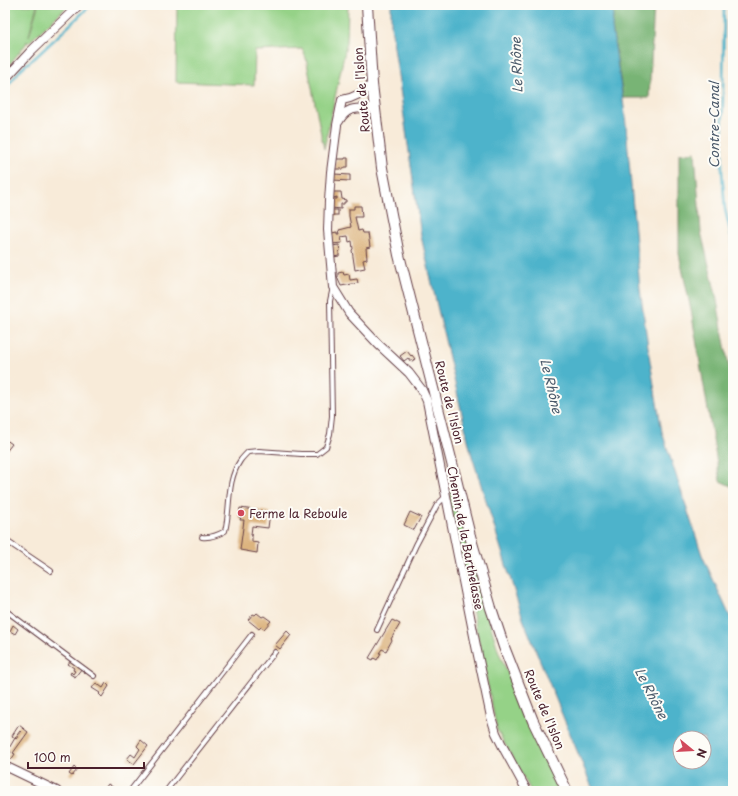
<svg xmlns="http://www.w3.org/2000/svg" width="738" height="796" viewBox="0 0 738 796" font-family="'Playpen Sans',sans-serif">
<rect width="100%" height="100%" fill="#fdfcf7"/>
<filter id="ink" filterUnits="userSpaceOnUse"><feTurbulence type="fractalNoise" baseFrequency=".025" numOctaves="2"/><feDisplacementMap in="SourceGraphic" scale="8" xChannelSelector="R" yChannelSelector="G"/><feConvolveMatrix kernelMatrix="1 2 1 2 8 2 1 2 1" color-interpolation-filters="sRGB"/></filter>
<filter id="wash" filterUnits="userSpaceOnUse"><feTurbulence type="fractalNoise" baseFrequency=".012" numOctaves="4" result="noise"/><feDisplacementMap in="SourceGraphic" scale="16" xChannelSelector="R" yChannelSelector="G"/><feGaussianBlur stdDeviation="0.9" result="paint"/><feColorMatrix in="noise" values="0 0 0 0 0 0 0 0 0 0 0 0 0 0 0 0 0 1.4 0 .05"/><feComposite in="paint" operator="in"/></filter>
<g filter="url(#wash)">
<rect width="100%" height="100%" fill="#f8ebd9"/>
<g fill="#95d287" stroke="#707859">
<path d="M7,5H37L29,36L38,5H69L28,43L27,41L26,44L5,70V11Z"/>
<path d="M177,5H348L347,41L324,149L306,58L302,49L255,51L254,85L176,82Z"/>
<path d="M450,488L456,499L483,600L499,653L533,730L561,791H531L497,730L450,502Z"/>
</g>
<g fill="#78b474" stroke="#616a50">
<path d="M614,5H654L649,98H623L612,27Z"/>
<path d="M695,152L701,232L716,295L730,373L733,388V487L720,481L691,310L679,254V154Z"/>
</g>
<path fill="#4db3cb" stroke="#4c697b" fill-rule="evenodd" d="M391,5H614L612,27L625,114L640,289L650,361L662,432L702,555L733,623V791H595L591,785L523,619L471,453L421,236L391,26ZM680,738H704V762H680Z"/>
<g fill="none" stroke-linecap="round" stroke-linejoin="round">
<g stroke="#4db3cb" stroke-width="2.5">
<path d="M724,5L722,172L725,209L733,244"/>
<path d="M5,89L22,68L38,55L91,5"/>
</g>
</g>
<g id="blocks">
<g fill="#dcb47f">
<path d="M345,158H348V167H345L344,169H335L336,159H345Z"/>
<path d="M334,174L350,175V181L333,180Z"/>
<path d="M333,192H341L342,199L346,200V202H344V204H341V209L332,208L333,199H337V197L333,198Z"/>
<path d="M354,206H361L362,217H355L358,231L362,230L363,233H368L370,247L366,248L367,259L363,260L365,268L355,270L352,250L353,249L352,241L349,242L348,236L341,237L342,243L332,244V233L337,232V234H340L339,230L351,227L349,216V209H354Z"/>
<rect x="332" y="210" width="6" height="5"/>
<path d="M339,245L340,251L339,252V256L333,257L332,246Z"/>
<path d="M343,272L344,275L349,274L350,280L357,279L358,283L341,286L337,277H338V273Z"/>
<path d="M407,351L411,356L412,355L415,359L411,362L408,358L404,361L400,356Z"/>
<path d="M5,439L12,444L5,453Z"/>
<path d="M240,508L270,512L268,528L252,526L251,535H252V542L258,543L257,553L240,550L244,520H240L241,517H239Z"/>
<path d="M410,512L421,517L414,530L404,525Z"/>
<path d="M257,613L262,617L264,616L271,621L264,629L261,627L259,629L248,620L253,614L255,615Z"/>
<path d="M392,620L400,624L391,639L392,640L386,651L382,649L379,653H381L377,660L374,658L373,660L369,658Z"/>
<path d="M13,625L18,629L15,634L10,631Z"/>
<path d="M287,631L291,635L280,649L275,645Z"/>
<path d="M71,660L82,668L75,677L70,674L71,672L73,674L75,671L73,670L74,668L68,664Z"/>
<path d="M96,683L103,688L106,683L109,686L102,697L99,694L100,693L92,688Z"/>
<path d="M19,725L28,732L13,753L15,754L11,760L7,757L11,752L8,750L15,738L16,739L21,732L20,731L15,738L12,736Z"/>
<path d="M141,740L148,746L134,764L127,759L131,754L135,757L138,752L140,749L137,746Z"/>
<path d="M74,767L77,770L72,776L69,774Z"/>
<path d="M108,784L111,786L119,791H103Z"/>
</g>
</g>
</g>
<g filter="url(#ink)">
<use href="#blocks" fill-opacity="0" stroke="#643e45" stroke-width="1"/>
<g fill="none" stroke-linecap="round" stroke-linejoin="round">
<defs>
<g id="service">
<path d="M202,537C210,538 218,535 225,531C231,508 226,482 240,461C242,458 245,455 248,452L259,451L301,454H317L326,447L330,434L332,416L330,301L333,287"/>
<path d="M5,540L51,571"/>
<path d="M5,610L94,676"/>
<path d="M377,630L416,545L437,505L445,497"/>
<path d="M130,791L252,634"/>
<path d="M166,791L275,652"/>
</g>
<g id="minor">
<path d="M5,79L31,51L79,5"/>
<path d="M372,84C364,92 355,98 342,100L337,125L331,172L329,201L328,230L333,287L349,313L378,344L409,373L422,390L427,401L476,646L491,717L496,733L504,749L527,791"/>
<path d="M339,121C348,105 359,109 375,108"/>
<path d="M5,766L57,791"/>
</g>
<path id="tertiary" d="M367,5L372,84L382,168L399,255L451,459L470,536L491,608L504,647L533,721L567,791"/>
</defs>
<use href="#service" stroke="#643e45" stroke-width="6"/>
<use href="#minor" stroke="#643e45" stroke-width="10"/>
<use href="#tertiary" stroke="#643e45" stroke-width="12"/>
<use href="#service" stroke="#fff" stroke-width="4"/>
<use href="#minor" stroke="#fff" stroke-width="8"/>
<use href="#tertiary" stroke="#fff" stroke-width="10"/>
</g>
</g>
<circle fill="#d1495b" stroke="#fdfcf7" stroke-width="1.5" cx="241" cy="513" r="4"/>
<g text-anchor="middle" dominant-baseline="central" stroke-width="4" stroke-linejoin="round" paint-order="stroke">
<g font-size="12" fill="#4a1f2b" stroke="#fdfcf7">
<text transform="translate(361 90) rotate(-95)">Route de l'Islon</text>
<text transform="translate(450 402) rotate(76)">Route de l'Islon</text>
<text transform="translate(466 538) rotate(79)">Chemin de la Barthelasse</text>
<text transform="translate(545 709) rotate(67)">Route de l'Islon</text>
</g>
<g font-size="12" fill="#4a1f2b" stroke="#fdfcf7" text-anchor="start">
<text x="249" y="513">Ferme la Reboule</text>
</g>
<g font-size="13" font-style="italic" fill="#4b5a6b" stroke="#fdfcf7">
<text transform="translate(516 65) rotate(-92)">Le Rhône</text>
<text transform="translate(713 125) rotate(-90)">Contre-Canal</text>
<text transform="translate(552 386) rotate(77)">Le Rhône</text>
<text transform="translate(652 693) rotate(63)">Le Rhône</text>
</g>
</g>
<rect width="738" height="796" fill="none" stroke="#fdfcf7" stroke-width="20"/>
<g transform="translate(692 750) rotate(108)"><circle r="19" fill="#fdfcf7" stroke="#b5a4a5"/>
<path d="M0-3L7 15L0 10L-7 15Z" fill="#d1495b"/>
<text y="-6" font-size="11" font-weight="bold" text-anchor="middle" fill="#4a1f2b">N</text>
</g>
<path d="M28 762v6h116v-6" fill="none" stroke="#4a1f2b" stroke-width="2"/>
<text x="34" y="762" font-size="12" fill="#4a1f2b" stroke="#fdfcf7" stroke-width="3" paint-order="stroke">100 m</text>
</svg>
